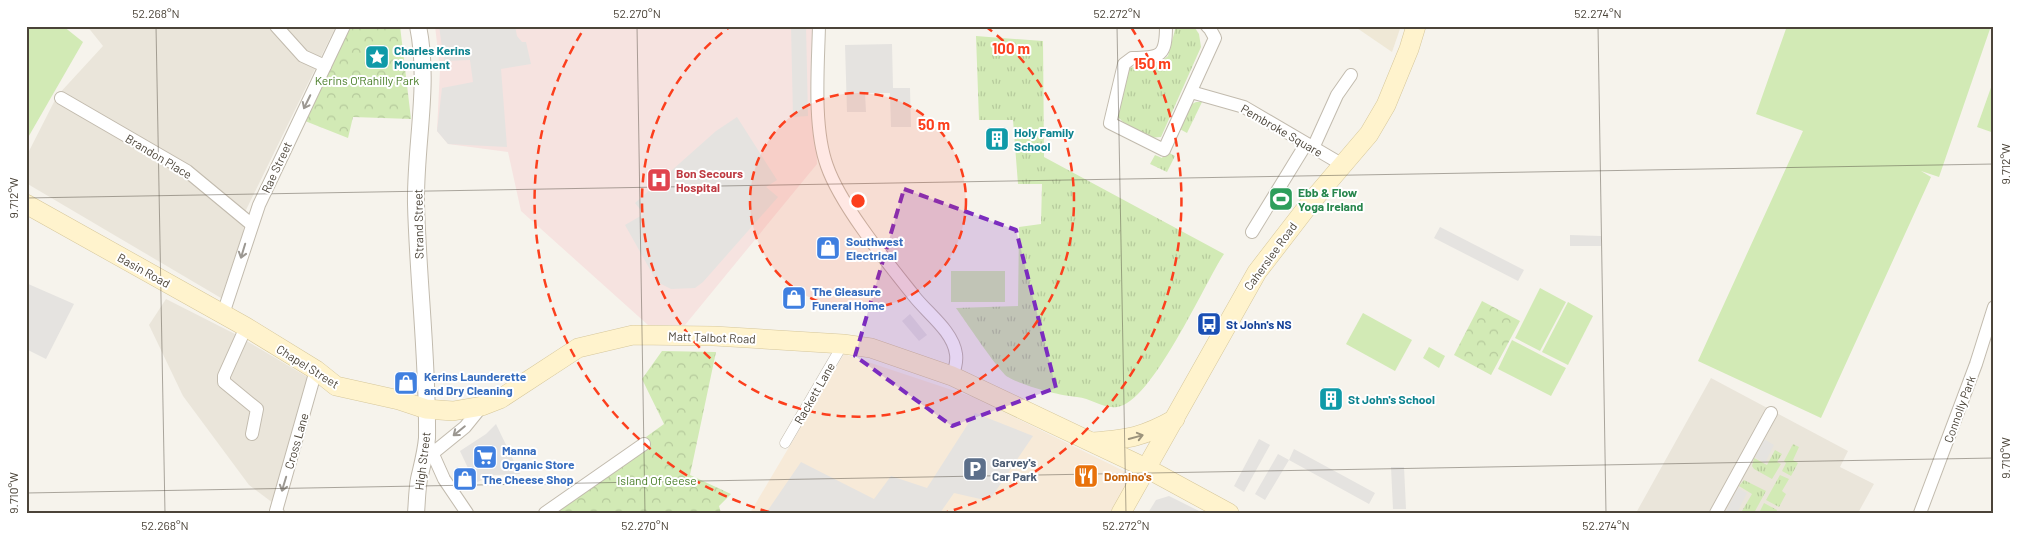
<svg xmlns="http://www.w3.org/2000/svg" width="2020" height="539" viewBox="0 0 2020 539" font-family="Barlow,sans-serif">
<defs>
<pattern id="grass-tufts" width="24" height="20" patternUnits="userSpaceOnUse" patternTransform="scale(1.25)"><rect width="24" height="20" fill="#d2eab5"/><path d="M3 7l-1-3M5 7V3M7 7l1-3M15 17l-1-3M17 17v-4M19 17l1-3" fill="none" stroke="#b6ca9c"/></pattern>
<pattern id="forest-crowns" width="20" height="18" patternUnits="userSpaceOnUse" patternTransform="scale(1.25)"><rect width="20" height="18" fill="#d2eab5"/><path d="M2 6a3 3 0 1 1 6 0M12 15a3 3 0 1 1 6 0" fill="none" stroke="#b6ca9c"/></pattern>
</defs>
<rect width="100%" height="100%" fill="#f6f3ec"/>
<g fill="#eae5da">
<path d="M87,26H336L246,210L243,233L221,298L26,183V157L57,96L103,46Z"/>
<path d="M166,299L235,334L309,378L273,503L249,485L183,396L149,325Z"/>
<path d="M1711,378L1848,451L1840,467L1874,484L1858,513H1636Z"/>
</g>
<path fill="#f7ead8" d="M844,354L973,397L1128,473L1124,491L1112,513H750Z"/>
<path fill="#efe8d6" d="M1354,26H1401L1392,52Z"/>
<path fill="#f6e3e0" d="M435,26H813L817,164L685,325H648L521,211L508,152L448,144L437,131L440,69Z"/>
<g fill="url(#grass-tufts)">
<path d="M1176,26L1195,28L1199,34L1201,47L1161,137L1149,138L1123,122L1118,117V106L1126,71C1136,62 1154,67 1168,56Z"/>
<path d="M976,36L1043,41L1044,157L1224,254C1204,284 1152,403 1117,407C1103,409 1091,398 1077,397C1061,396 1023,386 1008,377C1000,373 964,319 956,308L1018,306L1019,227L1041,224L1042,184H1018L1013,120H979Z"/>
<path d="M1196,102H1202L1187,133L1178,128L1192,104Z"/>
<path d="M1166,151L1175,156L1167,172L1150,164L1155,155L1162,158Z"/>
<path d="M1793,444L1799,447L1793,460L1798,463L1791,476L1782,471L1786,463L1784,461Z"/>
<path d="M1775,450L1782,454L1777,462L1781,464L1772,479L1754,469L1752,466L1754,458L1767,465Z"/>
<path d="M1780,475L1789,479L1782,491L1786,494L1779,507L1766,500Z"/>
<path d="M1744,480L1766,491L1754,513L1742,511L1752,494L1739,486Z"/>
<path d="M1764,503L1777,510L1776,513H1759Z"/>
</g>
<g fill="url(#forest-crowns)">
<path d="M351,26H400L411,119L353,117L348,138L305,121Z"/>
<path d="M1482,301L1520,321L1491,375L1454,355Z"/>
<path d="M662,351L716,352L690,475L731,494L719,506L721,513H554L649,444L646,437L664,424L642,379Z"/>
</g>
<g fill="#d2eab5">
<path d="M26,26H63L83,42L26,141Z"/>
<path d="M1787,26H1991L1939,177L1921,171L1931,177L1821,418L1698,361L1803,131L1756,114Z"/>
<path d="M1994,79V133L1977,127Z"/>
<rect x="951" y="271" width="54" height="31"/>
<path d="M1540,288L1566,302L1540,351L1515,338Z"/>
<path d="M1568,302L1593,316L1568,365L1542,352Z"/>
<path d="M1363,313L1412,340L1395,371L1346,344Z"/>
<path d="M1512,340L1566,368L1551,396L1498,369Z"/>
<path d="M1429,347L1445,356L1439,368L1423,358Z"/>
</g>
<g fill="#e5e3e0">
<path d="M439,26H515L517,36L522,42H526L531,64L501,69L507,147L448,144L437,131L442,88L473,82L470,60L444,61Z"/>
<path d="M791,26H806L808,116L793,117Z"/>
<path d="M892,44L893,88H910L911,127H891L890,93H865L866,112H847L845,45Z"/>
<path d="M737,117L777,180L766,187L778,197L703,282L695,288L671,289L657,282L625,225L644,214L635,203L716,131Z"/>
<path d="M1440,227L1524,270L1518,281L1434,238Z"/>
<path d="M1570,235L1601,236V246H1570Z"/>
<path d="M26,283L74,304L46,359L26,349Z"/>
<path d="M910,314L927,335L919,341L902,321Z"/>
<path d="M975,413L1033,436L989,501L954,493L940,513H766L801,462L874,499L891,476L927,488Z"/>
<path d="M496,424L520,474L494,475L475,483L460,451L486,434Z"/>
<path d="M1259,439L1270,445L1244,492L1234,486Z"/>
<path d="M1764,439L1774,445L1765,463L1755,457Z"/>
<path d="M1294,449L1375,493L1369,504L1289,460L1265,500L1255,494L1278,454L1289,460Z"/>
<path d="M1391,467H1404L1406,509H1393Z"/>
<path d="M1738,488L1747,493L1737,513H1725Z"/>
<path d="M1169,496L1203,513H1148L1156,500Z"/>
</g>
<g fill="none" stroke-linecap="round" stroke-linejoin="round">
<defs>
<path id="pedestrian" d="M785,443L843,344"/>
<g id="minor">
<path d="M276,26L303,56L325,66"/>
<path d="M819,26C818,67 813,128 827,166C841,206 887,262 914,296C927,313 953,331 956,354C957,361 955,369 952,376"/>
<path d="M1166,26C1166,56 1161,58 1132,58L1124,64L1110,123L1164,150L1215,38L1210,29L1207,26"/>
<path d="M1191,92L1244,107L1343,165"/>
<path d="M61,98L187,171L251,224"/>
<path d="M1313,148L1337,95L1351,75"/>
<path d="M1252,232L1306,144"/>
<path d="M223,314L259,205L344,26"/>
<path d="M246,327L224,376V382L257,409L252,434"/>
<path d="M427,441L444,479L467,513"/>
<path d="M433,453L465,427L482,406"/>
<path d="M278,513L276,511L316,370"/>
<path d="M545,513L644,444"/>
<path d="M1716,513L1771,413"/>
<path d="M1920,513L1976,364L1994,307"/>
</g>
<path id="tertiary" d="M416,513C417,502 417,490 419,479C422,466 426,451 427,438C428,360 418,282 416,204C415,144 430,85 418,26"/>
<g id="secondary">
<path d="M26,204L246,327L316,370L336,386L399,400L426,409L453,411L482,406L500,399L578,348L633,335L714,336L843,344L871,348L952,376L1148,469L1229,513"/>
<path d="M1093,442C1129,439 1143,437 1175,419"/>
<path d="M1121,513L1257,272L1311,202L1369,134L1386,105L1409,49L1416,26"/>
</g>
</defs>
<use href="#pedestrian" stroke="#c2bbae" stroke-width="11"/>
<use href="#minor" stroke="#c2bbae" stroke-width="14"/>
<use href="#tertiary" stroke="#c2bbae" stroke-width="18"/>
<use href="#secondary" stroke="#d6c79b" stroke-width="20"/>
<use href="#pedestrian" stroke="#fff" stroke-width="10"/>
<use href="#minor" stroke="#fff" stroke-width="12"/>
<use href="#tertiary" stroke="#fff" stroke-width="16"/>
<use href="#secondary" stroke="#fff3cd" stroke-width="19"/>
</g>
<defs><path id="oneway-shaft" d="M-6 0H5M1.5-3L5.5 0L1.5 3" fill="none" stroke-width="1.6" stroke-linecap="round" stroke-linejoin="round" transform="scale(1.25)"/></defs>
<g stroke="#9c9892">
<use href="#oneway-shaft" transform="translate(307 102) rotate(116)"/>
<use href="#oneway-shaft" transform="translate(243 251) rotate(107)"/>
<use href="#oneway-shaft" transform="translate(459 431) rotate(141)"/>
<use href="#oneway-shaft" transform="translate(284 484) rotate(107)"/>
</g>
<use stroke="#9c937c" href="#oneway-shaft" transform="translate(1136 437) rotate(-15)"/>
<path fill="#7b2cbf" fill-opacity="0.2" stroke="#7b2cbf" stroke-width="4" stroke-dasharray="10 6" stroke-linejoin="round" d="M904,189L1016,230L1056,388L952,426L855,356Z"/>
<path fill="none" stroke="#4b4439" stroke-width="1" stroke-opacity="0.45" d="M156,26L165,513M637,26L645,513M1117,26L1126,513M1598,26L1606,513M26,198L1994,164M26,493L1994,458"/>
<circle cx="858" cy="201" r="108" fill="#fc3f1d" fill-opacity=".12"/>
<g fill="none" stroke="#fc3f1d" stroke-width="2.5" stroke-dasharray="9 6">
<circle cx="858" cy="201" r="108"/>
<path d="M985 26A216 216 0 1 1 731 26"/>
<path d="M769 512A324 324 0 0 1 585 27M1131 27A324 324 0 0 1 947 512"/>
</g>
<defs>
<symbol id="sight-square" viewBox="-11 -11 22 22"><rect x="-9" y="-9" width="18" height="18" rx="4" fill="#0f9aa8" stroke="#fff"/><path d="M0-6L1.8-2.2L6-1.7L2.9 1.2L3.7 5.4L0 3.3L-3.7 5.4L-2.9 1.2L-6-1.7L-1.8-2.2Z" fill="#fff"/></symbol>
<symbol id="building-square" viewBox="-11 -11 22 22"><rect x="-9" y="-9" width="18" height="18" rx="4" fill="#0f9aa8" stroke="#fff"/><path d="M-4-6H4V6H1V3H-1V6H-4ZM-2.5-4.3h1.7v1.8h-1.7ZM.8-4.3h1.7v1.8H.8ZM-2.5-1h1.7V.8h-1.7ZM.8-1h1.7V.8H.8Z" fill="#fff"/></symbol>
<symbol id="hospital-square" viewBox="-11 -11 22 22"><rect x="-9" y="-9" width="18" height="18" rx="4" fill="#e0444e" stroke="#fff"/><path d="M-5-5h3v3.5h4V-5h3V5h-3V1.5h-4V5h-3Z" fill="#fff"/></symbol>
<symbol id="stadium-square" viewBox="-11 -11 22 22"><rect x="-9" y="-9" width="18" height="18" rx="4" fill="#2e9e5b" stroke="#fff"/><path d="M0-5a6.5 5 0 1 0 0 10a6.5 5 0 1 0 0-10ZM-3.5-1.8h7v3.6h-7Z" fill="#fff"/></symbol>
<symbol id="shop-square" viewBox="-11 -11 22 22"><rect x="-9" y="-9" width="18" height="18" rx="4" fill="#3f7fe0" stroke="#fff"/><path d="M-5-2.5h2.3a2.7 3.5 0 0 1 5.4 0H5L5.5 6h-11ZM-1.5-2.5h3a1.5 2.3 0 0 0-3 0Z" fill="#fff"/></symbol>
<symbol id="bus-square" viewBox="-11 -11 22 22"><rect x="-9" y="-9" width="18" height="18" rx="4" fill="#1a4fb4" stroke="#fff"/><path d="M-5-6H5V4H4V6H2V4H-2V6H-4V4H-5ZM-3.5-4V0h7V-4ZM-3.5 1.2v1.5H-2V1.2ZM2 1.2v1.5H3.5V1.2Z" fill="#fff"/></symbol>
<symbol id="supermarket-square" viewBox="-11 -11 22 22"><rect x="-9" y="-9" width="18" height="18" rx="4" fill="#3f7fe0" stroke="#fff"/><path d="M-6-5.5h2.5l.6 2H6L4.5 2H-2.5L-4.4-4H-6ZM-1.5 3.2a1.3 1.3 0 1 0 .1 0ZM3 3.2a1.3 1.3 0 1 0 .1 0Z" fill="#fff"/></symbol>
<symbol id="parking-square" viewBox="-11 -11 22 22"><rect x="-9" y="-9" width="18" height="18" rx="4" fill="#5c6f8a" stroke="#fff"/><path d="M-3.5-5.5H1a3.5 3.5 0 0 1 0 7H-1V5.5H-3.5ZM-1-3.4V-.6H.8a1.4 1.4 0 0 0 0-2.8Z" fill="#fff"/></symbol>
<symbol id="restaurant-square" viewBox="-11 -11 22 22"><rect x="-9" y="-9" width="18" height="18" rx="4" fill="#e8710a" stroke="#fff"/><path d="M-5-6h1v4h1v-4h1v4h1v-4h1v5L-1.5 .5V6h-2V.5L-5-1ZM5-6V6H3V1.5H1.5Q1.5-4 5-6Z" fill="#fff"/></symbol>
</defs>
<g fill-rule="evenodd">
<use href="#sight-square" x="363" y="43" width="28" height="28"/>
<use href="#building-square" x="983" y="125" width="28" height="28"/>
<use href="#hospital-square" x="645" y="166" width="28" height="28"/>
<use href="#stadium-square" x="1267" y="185" width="28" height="28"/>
<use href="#shop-square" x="814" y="234" width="28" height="28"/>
<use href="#shop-square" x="780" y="284" width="28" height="28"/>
<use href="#bus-square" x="1195" y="310" width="28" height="28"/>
<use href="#shop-square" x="392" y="369" width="28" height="28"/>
<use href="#building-square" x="1317" y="385" width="28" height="28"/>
<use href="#supermarket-square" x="471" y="443" width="28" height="28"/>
<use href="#parking-square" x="961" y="455" width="28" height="28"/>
<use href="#restaurant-square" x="1072" y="462" width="28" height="28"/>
<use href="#shop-square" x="451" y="465" width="28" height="28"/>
</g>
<g text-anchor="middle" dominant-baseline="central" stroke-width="4" stroke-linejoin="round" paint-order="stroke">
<g font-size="12" font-weight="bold" fill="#0d838f" stroke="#fff" text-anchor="start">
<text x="394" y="50">Charles Kerins<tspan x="394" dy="14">Monument</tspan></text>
<text x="1014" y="132">Holy Family<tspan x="1014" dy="14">School</tspan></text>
<text x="1348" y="399">St John's School</text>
</g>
<g font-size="12" fill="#4a7f2a" stroke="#fff">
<text x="367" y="80">Kerins O'Rahilly Park</text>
<text x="657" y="480">Island Of Geese</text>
</g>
<g font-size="12" fill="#4b4439" stroke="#fff">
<text transform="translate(1282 130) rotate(30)">Pembroke Square</text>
<text transform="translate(159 156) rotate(31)">Brandon Place</text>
<text transform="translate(276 167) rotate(-65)">Rae Street</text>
<text transform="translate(418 224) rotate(-91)">Strand Street</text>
<text transform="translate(1270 256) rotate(-54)">Caherslee Road</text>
<text transform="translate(144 270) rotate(29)">Basin Road</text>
<text transform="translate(712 337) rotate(2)">Matt Talbot Road</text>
<text transform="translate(308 366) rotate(32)">Chapel Street</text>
<text transform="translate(814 393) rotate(-60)">Rackett Lane</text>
<text transform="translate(1959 409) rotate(-70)">Connolly Park</text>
<text transform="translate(296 441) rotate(-74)">Cross Lane</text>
<text transform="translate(422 461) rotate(-83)">High Street</text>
</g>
<g font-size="12" font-weight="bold" fill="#be3a42" stroke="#fff" text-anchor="start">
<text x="676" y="173">Bon Secours<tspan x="676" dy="14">Hospital</tspan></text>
</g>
<g font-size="12" font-weight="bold" fill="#27864d" stroke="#fff" text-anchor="start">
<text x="1298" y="192">Ebb &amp; Flow<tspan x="1298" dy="14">Yoga Ireland</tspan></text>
</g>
<g font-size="12" font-weight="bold" fill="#366cbe" stroke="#fff" text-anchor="start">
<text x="846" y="241">Southwest<tspan x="846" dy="14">Electrical</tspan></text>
<text x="812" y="291">The Gleasure<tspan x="812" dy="14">Funeral Home</tspan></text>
<text x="424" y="376">Kerins Launderette<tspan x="424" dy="14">and Dry Cleaning</tspan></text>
<text x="502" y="450">Manna<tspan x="502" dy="14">Organic Store</tspan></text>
<text x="482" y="479">The Cheese Shop</text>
</g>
<g font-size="12" font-weight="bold" fill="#164399" stroke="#fff" text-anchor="start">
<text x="1226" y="324">St John's NS</text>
</g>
<g font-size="12" font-weight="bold" fill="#4e5e75" stroke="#fff" text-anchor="start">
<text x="992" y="462">Garvey's<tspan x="992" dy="14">Car Park</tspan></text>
</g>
<g font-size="12" font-weight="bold" fill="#c56008" stroke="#fff" text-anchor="start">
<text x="1104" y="476">Domino's</text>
</g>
</g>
<circle cx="858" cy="201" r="8" fill="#fc3f1d" stroke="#fff" stroke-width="2.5"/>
<g font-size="15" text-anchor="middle" font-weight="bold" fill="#fc3f1d" stroke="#fff" stroke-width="4" stroke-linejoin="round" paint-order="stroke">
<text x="1011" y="54">100 m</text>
<text x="1152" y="69">150 m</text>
<text x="934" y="130">50 m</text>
</g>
<rect width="2020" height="539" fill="none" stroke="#ffffff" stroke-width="55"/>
<rect x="28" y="28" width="1964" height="484" fill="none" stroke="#4b4439" stroke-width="2"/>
<g font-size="12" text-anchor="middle" fill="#4b4439">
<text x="156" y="18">52.268°N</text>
<text x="637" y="18">52.270°N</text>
<text x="1117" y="18">52.272°N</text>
<text x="1598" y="18">52.274°N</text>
<text transform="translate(2006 164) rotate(-90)" y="4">9.712°W</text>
<text transform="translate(14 198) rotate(-90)" y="4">9.712°W</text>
<text transform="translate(2006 458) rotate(-90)" y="4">9.710°W</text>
<text transform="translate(14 493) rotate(-90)" y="4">9.710°W</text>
<text x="165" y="530">52.268°N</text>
<text x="645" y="530">52.270°N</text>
<text x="1126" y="530">52.272°N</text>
<text x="1606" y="530">52.274°N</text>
</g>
</svg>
